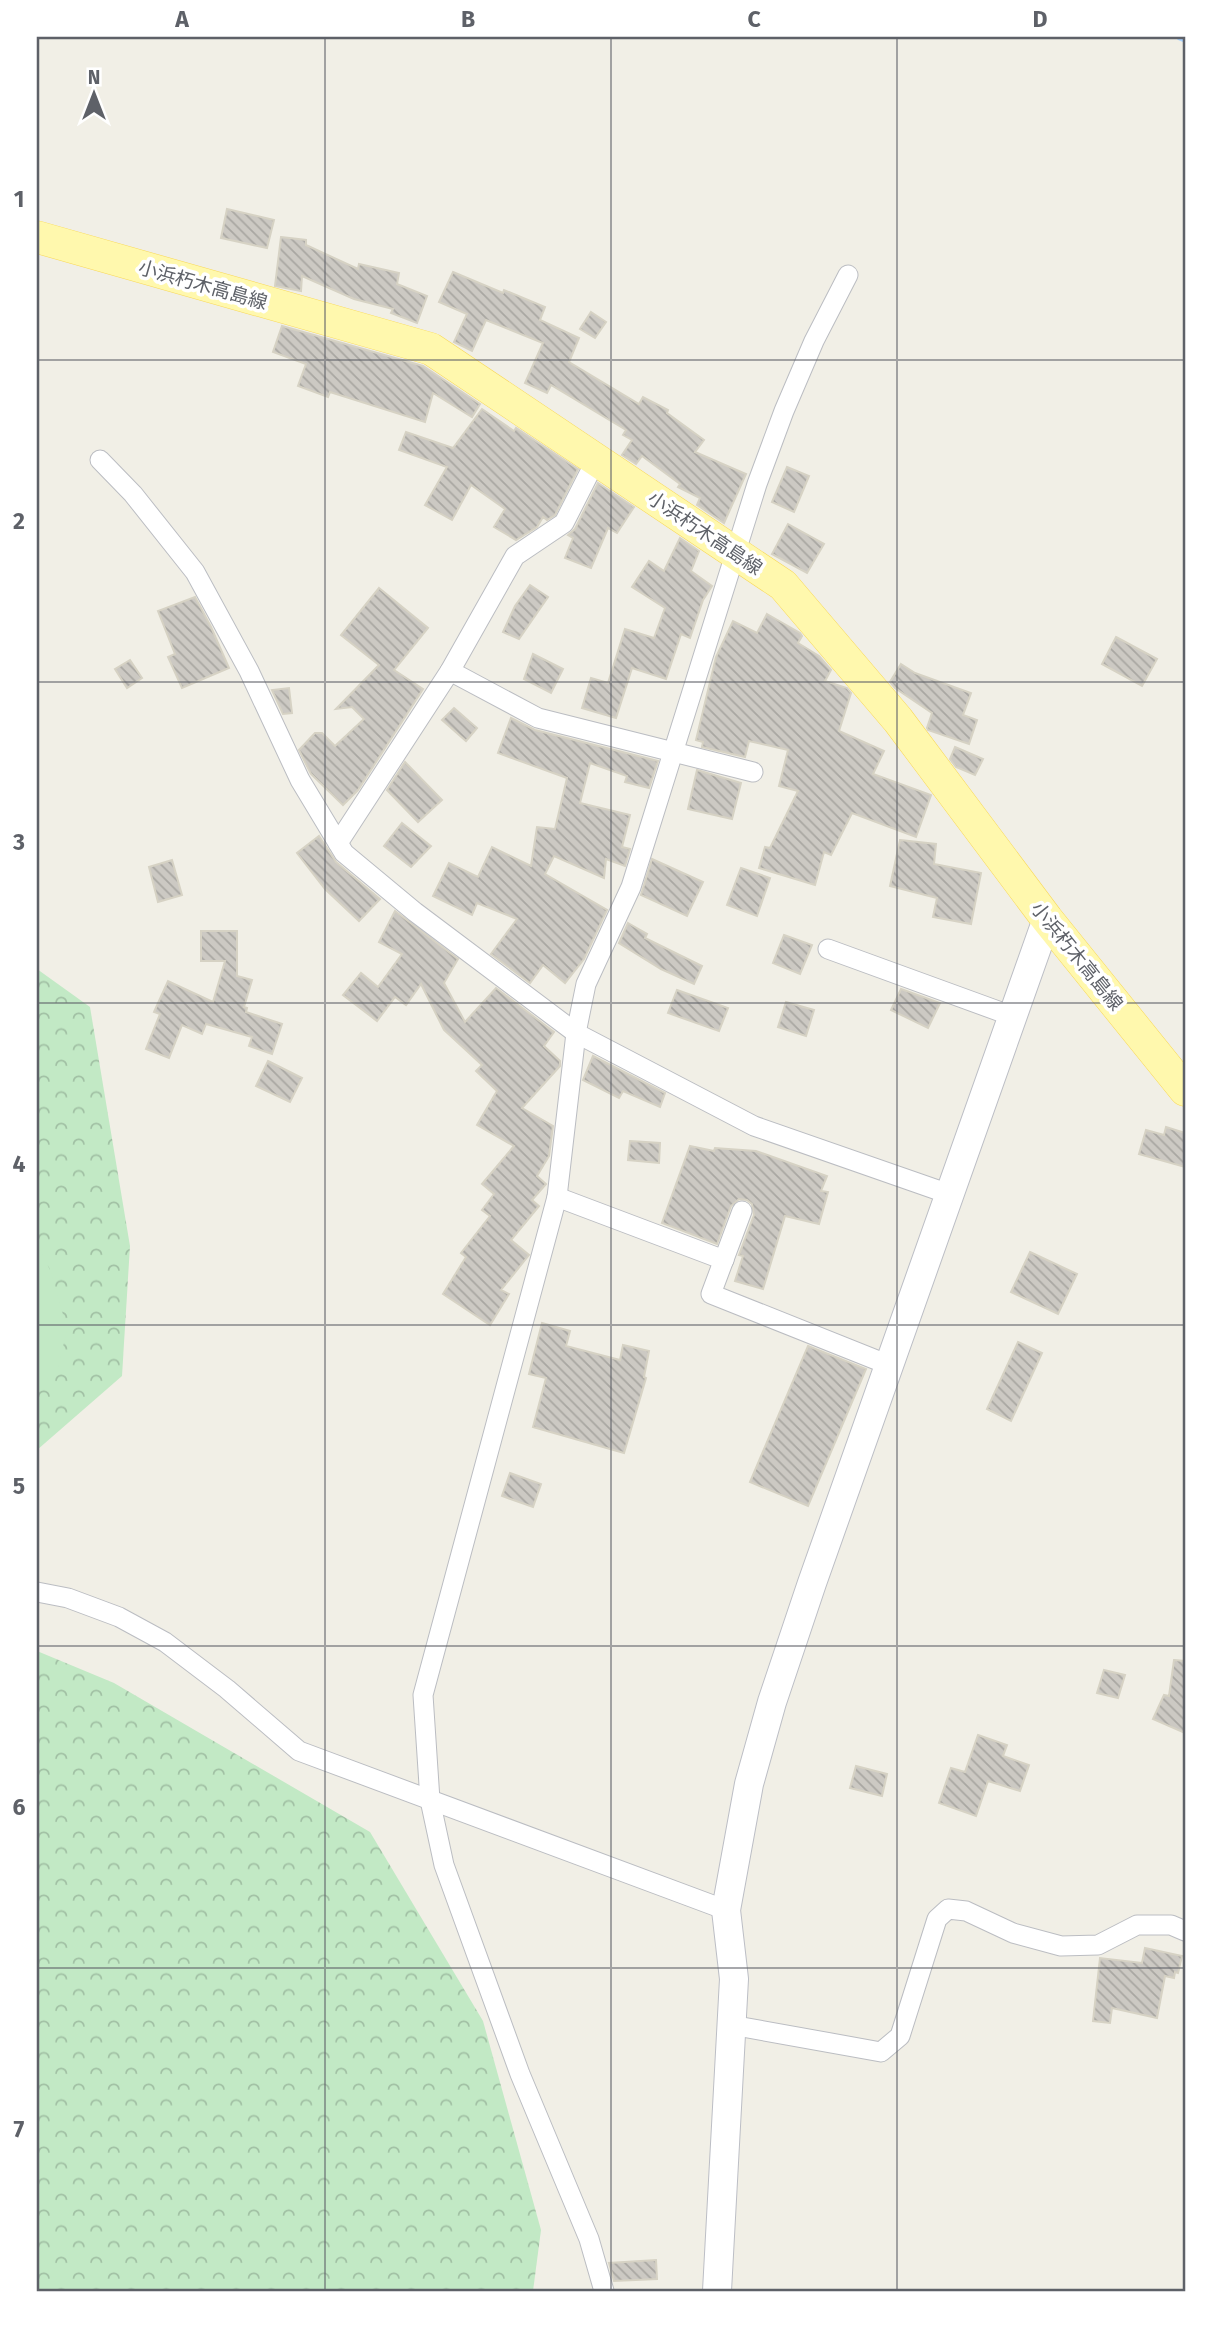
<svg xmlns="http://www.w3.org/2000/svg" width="1222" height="2328" viewBox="0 0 1222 2328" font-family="'Fira Sans','Noto Sans JP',sans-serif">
<defs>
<pattern id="forest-crowns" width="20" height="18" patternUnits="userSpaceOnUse" patternTransform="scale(1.75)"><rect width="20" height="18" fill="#c2e9c5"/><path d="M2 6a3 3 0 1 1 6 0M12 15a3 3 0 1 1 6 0" fill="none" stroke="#a1c0a4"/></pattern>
<pattern id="building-back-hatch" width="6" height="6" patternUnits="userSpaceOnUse" patternTransform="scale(1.75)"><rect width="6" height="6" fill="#ccc9c3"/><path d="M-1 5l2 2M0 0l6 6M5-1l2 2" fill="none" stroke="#a9a7a2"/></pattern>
</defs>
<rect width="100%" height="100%" fill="#f1efe6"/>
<g fill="url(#forest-crowns)">
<path d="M37,969L90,1007L130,1246L122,1376L37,1450Z"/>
<path d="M37,1651L114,1683L370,1832L483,2021L541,2230L533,2291H37Z"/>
</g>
<path fill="#c2e9c5" d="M37,1243L51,1272L67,1329L58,1369L37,1388Z"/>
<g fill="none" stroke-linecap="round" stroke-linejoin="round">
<path stroke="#a8d2ff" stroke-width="7" d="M1180,37L1185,39"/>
</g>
<g fill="url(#building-back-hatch)" stroke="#d6d2c4" stroke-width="2">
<path d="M227,209L274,220L267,248L221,238Z"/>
<path d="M281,237L306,240V245L358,269L359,264L399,273L397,284L427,296L417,323L391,313L393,309L354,299L302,276L301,291L275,286Z"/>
<path d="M453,272L503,293L504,290L545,307L540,320L579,338L569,362L639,404L643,397L668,410L667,413L704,440L695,452L746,474L724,523L697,505L700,498L678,487L680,484L642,456L636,464L622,455L632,440L623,435L626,430L551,385L547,393L525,383L543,343L486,320L472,351L454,342L467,314L439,302Z"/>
<path d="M591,312L606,322L595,338L580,329Z"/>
<path d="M282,326L423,366L480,404L472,417L433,393L425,422L330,392L328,397L298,386L306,364L273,352Z"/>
<path d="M482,409L514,431L516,428L578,469L555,515L547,520L543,517L537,527L516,540L494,527L505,509L471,485L452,520L425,505L447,467L399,450L406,432L453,448Z"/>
<path d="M787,467L809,476L794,512L772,502Z"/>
<path d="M598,483L634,507L617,533L608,528L591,568L565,558L573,538L568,535L575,529Z"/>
<path d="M788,524L824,544L807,573L772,554Z"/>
<path d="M680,538L699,551L691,571L712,586L703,600L690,638L681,634L666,679L632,668L616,718L582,708L591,678L608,683L625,629L654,638L665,608L632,587L649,561L664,571Z"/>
<path d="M530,585L548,597L519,639L503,632L515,606Z"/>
<path d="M379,588L428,628L394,670L423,689L358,790L343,805L311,774L299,750L315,733H322L335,746L364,719L352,707L336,709L379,665L341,635Z"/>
<path d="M195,597L211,627L229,668L182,688L168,657L175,654L158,611Z"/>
<path d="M767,614L800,633L802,636L798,643L819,656L831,670L825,681L847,688L851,693L839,731L884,751L873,774L931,795L916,837L852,813L831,855L824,852L815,885L759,868L765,847L770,848L798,791L779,786L788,750L749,741L745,757L702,747L703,742L696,740L716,657L733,621L757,633Z"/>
<path d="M1116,637L1157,659L1142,686L1102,664Z"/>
<path d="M533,654L563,669L551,693L524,679Z"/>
<path d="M130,660L142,678L127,688L115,669Z"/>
<path d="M901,664L915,673L971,693L963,715L977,720L969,744L928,730L927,728L932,713L895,688L890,682Z"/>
<path d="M289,688L292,713L283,714L272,690Z"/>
<path d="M454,708L477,728L466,741L442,720Z"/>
<path d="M511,718L535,730L658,761L649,788L625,782L627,776L590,763L580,803L630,815L622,847L630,849L625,866L606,859L604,878L554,856L545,874L607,910L584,959L565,983L543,965L530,983L491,954L517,919L477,903L472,915L433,896L449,863L478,877L492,847L531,866L537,827L555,829L567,778L498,753Z"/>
<path d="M955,747L983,759L975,775L956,767L950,759Z"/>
<path d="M405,762L442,800L418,822L387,790Z"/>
<path d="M697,770L741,783L732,819L688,809Z"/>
<path d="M402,823L431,846L411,867L384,846Z"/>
<path d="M319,836L336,862L380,899L359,921L325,889L297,853Z"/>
<path d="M900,840L936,844L934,864L981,873L971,924L933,917L937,898L890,886Z"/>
<path d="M652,859L703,882L687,916L641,895Z"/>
<path d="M172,860L182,895L158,902L149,867Z"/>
<path d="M741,868L770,878L757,916L727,905Z"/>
<path d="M395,911L458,959L444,983L465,1022L496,988L554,1032L544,1046L560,1061V1066L522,1108L553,1126L549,1156L537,1176L546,1184L532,1200L539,1206L511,1240L529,1255L501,1290L509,1294L490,1325L443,1294L466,1257L461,1253L490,1216L482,1210L494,1194L482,1184L514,1146L477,1125L497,1091L476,1071L482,1065L444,1030L421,984L406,1005L395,997L377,1021L343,995L361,973L378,987L402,954L379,942Z"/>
<path d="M628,923L647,934L645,938L702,966L694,984L661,969L619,943Z"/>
<path d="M201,931H237V976L252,980L244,1007L247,1008L246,1012L282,1024L272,1054L249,1046L252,1037L206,1024L202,1034L182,1025L169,1058L146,1049L160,1014L154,1012L168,981L213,1002L225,961H201Z"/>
<path d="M784,935L812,945L800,974L773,963Z"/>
<path d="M901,989L940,1003L928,1028L891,1010Z"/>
<path d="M677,990L728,1008L719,1031L668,1013Z"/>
<path d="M786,1002L814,1010L806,1036L778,1027Z"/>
<path d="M593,1056L665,1093L660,1107L623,1091L619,1098L583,1080Z"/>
<path d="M268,1061L302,1078L290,1102L256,1086Z"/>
<path d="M1166,1127L1185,1133V1167L1139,1154L1146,1130L1164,1135Z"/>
<path d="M630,1141L660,1143L659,1163L628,1160Z"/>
<path d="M690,1146L714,1151L715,1148L756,1151L827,1176L821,1191L828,1192L819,1224L785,1216L763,1289L735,1281L743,1256L739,1255L754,1215L752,1204L747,1200L739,1199L731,1206L717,1244L662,1223Z"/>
<path d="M1030,1252L1077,1274L1058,1314L1011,1292Z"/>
<path d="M542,1323L570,1331L566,1346L620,1360L623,1345L649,1351L644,1377L646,1378L624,1453L533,1427L546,1378L529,1374Z"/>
<path d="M1018,1342L1042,1353L1011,1421L987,1409Z"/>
<path d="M808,1346L866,1369L808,1506L750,1482Z"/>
<path d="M510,1473L541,1484L533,1507L502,1496Z"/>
<path d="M1174,1660L1185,1661V1733L1153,1719L1164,1695L1169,1696Z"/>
<path d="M1104,1670L1125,1675L1118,1698L1097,1693Z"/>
<path d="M978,1735L1007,1745L1003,1756L1029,1765L1020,1791L988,1781L976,1816L939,1803L951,1768L965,1772Z"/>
<path d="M856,1766L887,1774L882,1796L850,1788Z"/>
<path d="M1145,1948L1182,1956L1178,1973L1175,1972L1174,1978L1165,1976L1157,2018L1112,2008L1110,2023L1093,2021L1100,1958L1142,1963Z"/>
<path d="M656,2260L657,2279L614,2281L609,2263Z"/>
</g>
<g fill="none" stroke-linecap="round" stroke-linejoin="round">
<defs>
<g id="minor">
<path d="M100,460L133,494L195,572L249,671L300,780L344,853L415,912L576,1033L754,1126L949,1194"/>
<path d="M450,671L538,718L753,772"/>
<path d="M338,843L450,671L515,556L564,523L596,460"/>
<path d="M828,949L1012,1016"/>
<path d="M557,1197L724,1260"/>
<path d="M742,1211L711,1294L889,1365"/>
<path d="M37,1592L68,1598L119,1617L165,1642L227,1689L299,1751L726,1910"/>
<path d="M731,2025L881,2052L900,2036L937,1919L948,1909L966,1911L1013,1933L1061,1946L1098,1945L1137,1925H1171L1185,1931"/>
<path d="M604,2291L589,2239L520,2074L444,1865L430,1800L423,1695L557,1197L576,1033L586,984L631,887L757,484L784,411L814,341L848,275"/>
</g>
<path id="secondary" d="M717,2291L734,1979L726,1910L749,1784L772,1702L812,1583L1047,919"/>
<path id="primary" d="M37,237L431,349L783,585L898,720L1047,919L1185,1090"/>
</defs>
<use href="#minor" stroke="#bbbdc2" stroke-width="21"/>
<use href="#secondary" stroke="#bcbec5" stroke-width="30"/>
<use href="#primary" stroke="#f9d857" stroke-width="33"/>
<use href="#minor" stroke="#fff" stroke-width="19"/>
<use href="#secondary" stroke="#fff" stroke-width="28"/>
<use href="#primary" stroke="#fff8ad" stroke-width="32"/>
</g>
<path fill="none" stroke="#5e6168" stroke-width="2" stroke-opacity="0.55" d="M325,37V2291M611,37V2291M897,37V2291M37,360H1185M37,682H1185M37,1003H1185M37,1325H1185M37,1646H1185M37,1968H1185"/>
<g text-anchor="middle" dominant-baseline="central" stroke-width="7" stroke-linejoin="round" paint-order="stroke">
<g font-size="19" fill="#5e6168" stroke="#fff">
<text transform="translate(203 285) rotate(16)">小浜朽木高島線</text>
<text transform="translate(705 533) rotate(34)">小浜朽木高島線</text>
<text transform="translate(1077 956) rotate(51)">小浜朽木高島線</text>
</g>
</g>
<rect width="1222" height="2328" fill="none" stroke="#ffffff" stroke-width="77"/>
<g transform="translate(94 94)" stroke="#ffffff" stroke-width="5" paint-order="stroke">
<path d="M0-5L12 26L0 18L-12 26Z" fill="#5e6168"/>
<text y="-10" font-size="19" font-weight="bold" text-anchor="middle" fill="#5e6168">N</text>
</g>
<rect x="38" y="38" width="1146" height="2252" fill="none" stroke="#5e6168" stroke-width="2.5"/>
<g font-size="23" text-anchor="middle" font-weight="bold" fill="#5e6168">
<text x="182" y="27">A</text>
<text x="468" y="27">B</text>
<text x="754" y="27">C</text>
<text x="1040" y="27">D</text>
<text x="19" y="207">1</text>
<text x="19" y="529">2</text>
<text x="19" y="850">3</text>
<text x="19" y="1172">4</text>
<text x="19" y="1494">5</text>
<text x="19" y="1815">6</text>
<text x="19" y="2137">7</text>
</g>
</svg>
